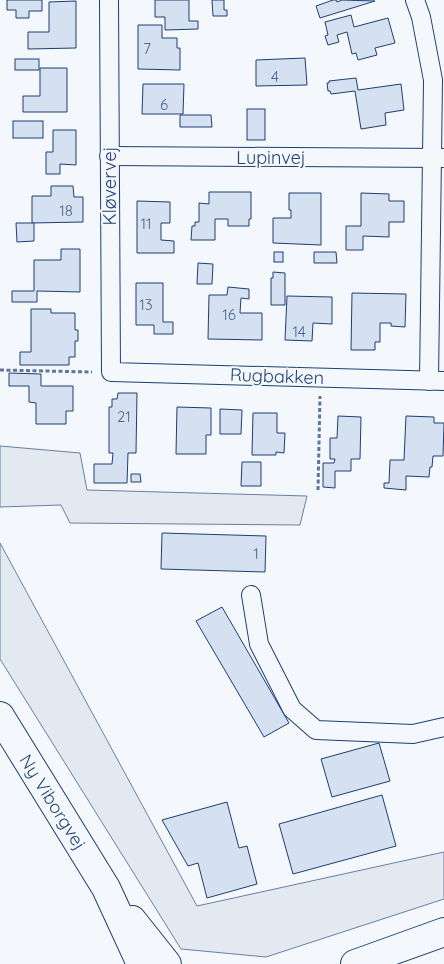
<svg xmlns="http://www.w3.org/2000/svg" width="444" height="964" viewBox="0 0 444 964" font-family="Quicksand,sans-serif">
<rect width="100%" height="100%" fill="#f4f7fb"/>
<g fill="#e3e9f0" stroke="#687fa3">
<path d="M0,446L80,453L87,490L307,496L300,525L70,523L61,505L0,507Z"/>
<path d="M0,543L197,906L444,852V899L266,957L181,949L0,659Z"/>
</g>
<g fill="#d5e0f0" stroke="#1d3f73">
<path d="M7,0H42V11H29V18H16V10H7Z"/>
<path d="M155,0H189V21H198V29L165,30V17H155Z"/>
<path d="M212,0H224V10H227V16H213Z"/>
<path d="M333,0H336L337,2L342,0L375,1L320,18L316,6Z"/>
<path d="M76,1V48L28,49V32H49V2Z"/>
<path d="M351,15L354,27L388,18L395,43L375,48L377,55L358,60L356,53L352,54L347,32L337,35L339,42L328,45L325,36L328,35L325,22Z"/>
<path d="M138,25H162V38H177V48H180V70L138,69Z"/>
<path d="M305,58L307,85L256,86V60Z"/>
<rect x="15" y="59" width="24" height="11"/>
<path d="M40,68H67V112H23V96H40Z"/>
<path d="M356,78L358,90L401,84L404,110L385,113L386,125L361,129L355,91L331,94L330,91H328L327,83H329V81Z"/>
<path d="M143,84H184L183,114H142Z"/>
<rect x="247" y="109" width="18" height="31"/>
<path d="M180,115H211L212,127H180Z"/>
<rect x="13" y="121" width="30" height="17"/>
<path d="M53,130H76V165L60,164V174H46V152H53Z"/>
<path d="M51,186H73L74,197H83V222L32,223V196H51Z"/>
<path d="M209,192H251V219H249V226H228V219H215V240H191L192,226H195V222H199V203L209,204Z"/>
<path d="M289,193H321V245L273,243V218H291V210H289Z"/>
<path d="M361,193L389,194V201H404V222H389V237L363,236V250H346V226H361Z"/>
<path d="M137,201L170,202V223H161V240L174,241V253H137Z"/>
<path d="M16,223H34V241L17,242Z"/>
<path d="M61,249H80V292L37,291V302H12V291H34V260H61Z"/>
<rect x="274" y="252" width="9" height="10"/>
<path d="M314,252H336L337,263H314Z"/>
<path d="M198,263L213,264L212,284H197Z"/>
<path d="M273,272L285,273V305H271V278H273Z"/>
<path d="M136,283H163V322H173V334H154V325H136Z"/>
<path d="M228,287L249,289V299L241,298L240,313H262V340L208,339L209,295H227Z"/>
<path d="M352,293L406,294L405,327L391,326V323H380V342H375V350H351Z"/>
<path d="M287,296L332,297V324L313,323L312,341L285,340Z"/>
<path d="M31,309H51V313H75V330H78V341H75V357H69V365H20V352H31Z"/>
<path d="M9,373L41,374V386H73V411H66V424H36V403L29,402V386H9Z"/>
<path d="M118,393H137L136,453H128L127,483H94V464H112L113,453H109V407H112V399H117Z"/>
<path d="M177,407L211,408V435H206V454H176Z"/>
<path d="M220,409L242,410L241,434H220Z"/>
<path d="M253,413H277V433H285L284,453L276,452V455H252Z"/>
<path d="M338,416L361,417L360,459H351V471H335V488L323,487V463H334L335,459H330V438H337Z"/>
<path d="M406,416L434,417V423H444L443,456H433L432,467H430L429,477L406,476V490L384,488V483H389L390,460H404Z"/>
<path d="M242,462H261V486H241Z"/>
<path d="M131,474H140L141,482H131Z"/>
<path d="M162,533L266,536L265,572L161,569Z"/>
<path d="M222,607L289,723L264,737L196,621Z"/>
<path d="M379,743L390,781L332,797L321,759Z"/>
<path d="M382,795L396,846L293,874L279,824Z"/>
<path d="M227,802L239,848L247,846L257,884L207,898L198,863L188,866L162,820Z"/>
</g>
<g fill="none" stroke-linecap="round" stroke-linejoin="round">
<defs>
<g id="minor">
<path d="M109,0L111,372L444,381"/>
<path d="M415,0L421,17L433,80L429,381"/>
<path d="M109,156L443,158"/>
<path d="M251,595L259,644L292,709L316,730L413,734L444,727"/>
</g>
<g id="primary">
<path d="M0,716L106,888L141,964"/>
<path d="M132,920L167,964"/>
<path d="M355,964L444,932"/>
</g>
</defs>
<use href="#minor" stroke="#1d3f73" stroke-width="20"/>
<use href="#primary" stroke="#1d3f73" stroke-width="30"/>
<g stroke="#5e769c" stroke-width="3" stroke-dasharray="4 2.5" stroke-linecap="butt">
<path d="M0,370L92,372"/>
<path d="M318,490L320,396"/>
</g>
<use href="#minor" stroke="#f4f7fb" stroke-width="18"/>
<use href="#primary" stroke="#f4f7fb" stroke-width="28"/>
</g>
<g text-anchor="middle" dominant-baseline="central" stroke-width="4" stroke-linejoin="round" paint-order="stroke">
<g font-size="15" fill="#4b6792">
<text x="147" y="48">7</text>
<text x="275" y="76">4</text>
<text x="164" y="104">6</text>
<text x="66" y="210">18</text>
<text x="146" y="223">11</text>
<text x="146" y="304">13</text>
<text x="229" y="314">16</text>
<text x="299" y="331">14</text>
<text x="124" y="416">21</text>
<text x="256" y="553">1</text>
</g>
<g font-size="18" fill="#1d3f73" stroke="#f4f7fb">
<text x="271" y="157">Lupinvej</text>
<text transform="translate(109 186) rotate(-90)">Kløvervej</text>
<text transform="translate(277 376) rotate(2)">Rugbakken</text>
<text transform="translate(53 802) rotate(58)">Ny Viborgvej</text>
</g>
</g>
</svg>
